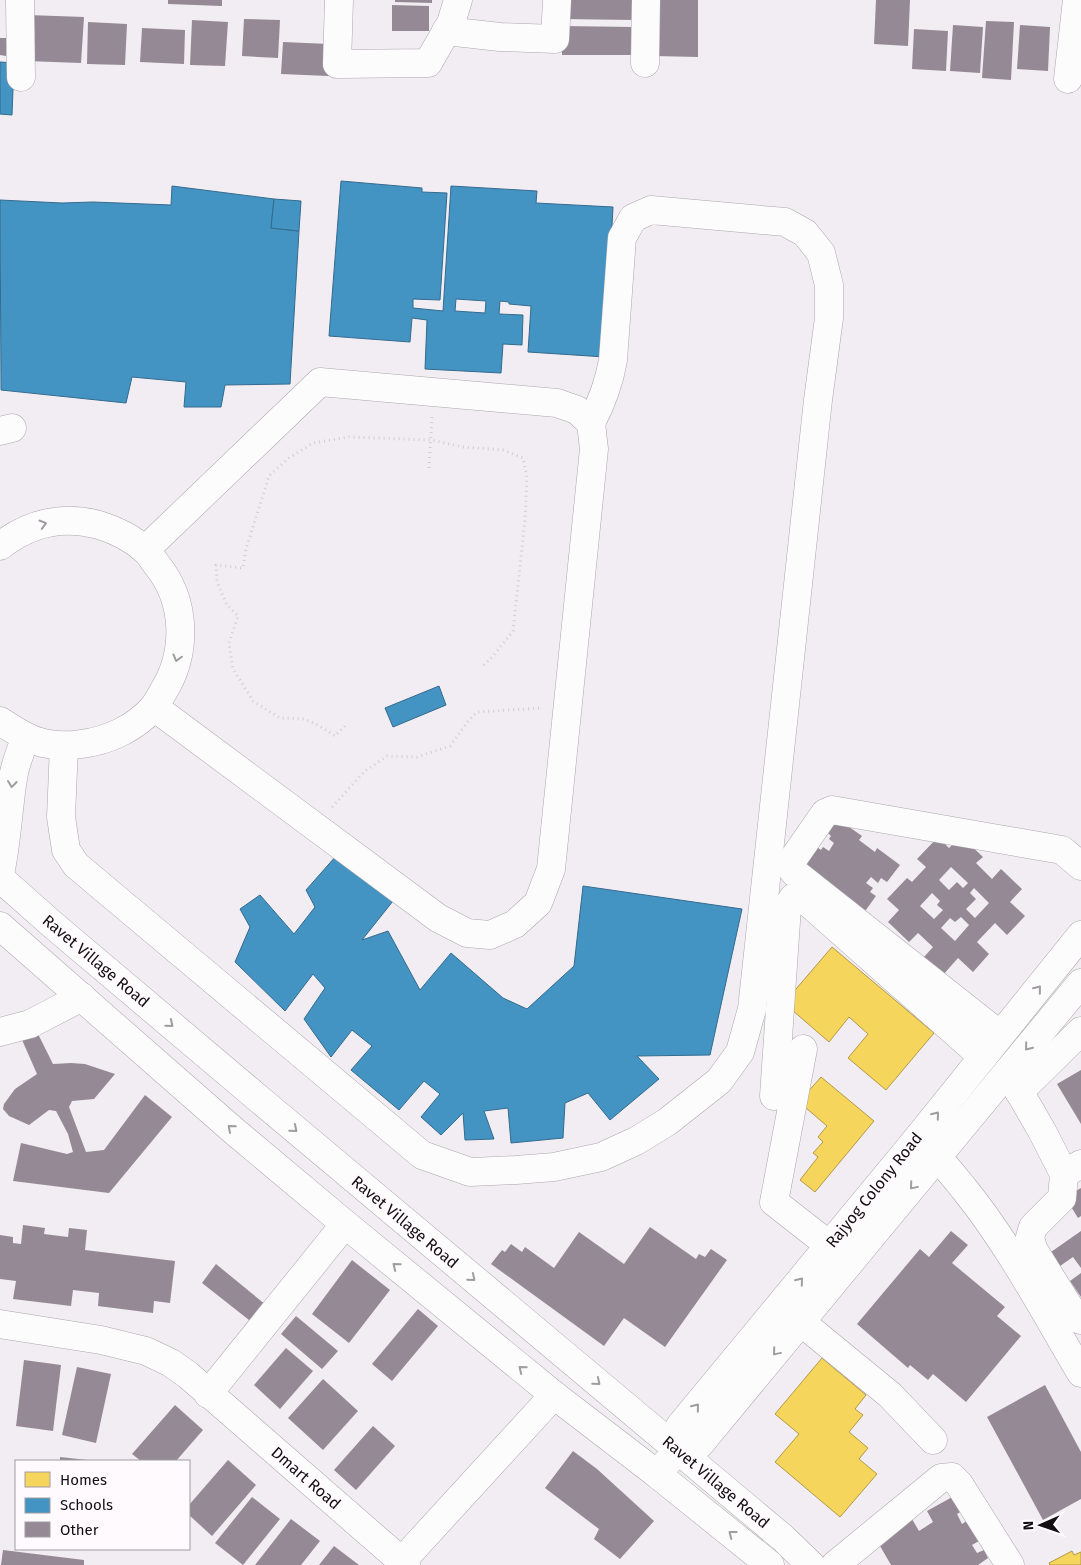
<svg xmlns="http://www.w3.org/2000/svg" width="1081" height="1565" viewBox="0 0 1081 1565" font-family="'Fira Sans',sans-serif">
<rect width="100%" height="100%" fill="#f2edf2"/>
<g fill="#f6d55c" stroke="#b29a46">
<path d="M832,947L934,1033L886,1090L848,1058L868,1034L849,1017L829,1042L784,1003Z"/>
<path d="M821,1077L874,1121L815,1192L800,1180L818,1157L813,1153L823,1142L818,1137L827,1126L799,1102Z"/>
<path d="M822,1358L866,1395L855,1409L863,1415L849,1432L868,1448L859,1459L877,1474L840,1517L775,1462L799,1434L775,1414Z"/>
<path d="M1072,1551L1074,1555L1081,1552V1565H1050L1049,1563Z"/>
</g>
<g fill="#4393c3" stroke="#346b8e" fill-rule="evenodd">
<path d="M0,62L14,63L12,115L0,114Z"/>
<path d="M341,181L422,188V192L447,193L440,300L413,299V308L443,311L451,186L537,191L536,203L613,207L605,357L528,352L531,306L509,304V302L500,301L499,314L523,315L522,345L503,344L501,373L425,369L427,320L412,318L410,342L329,336ZM456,299L486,301L485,313L455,311Z"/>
<path d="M172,186L274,199L271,228L299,231L290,384L225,385L221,407H184L186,382L132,377L126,403L1,390L0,200L62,203L93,202L171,205Z"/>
<path d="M274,199L301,201L299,231L271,228Z"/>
<path d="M439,686L446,705L393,727L385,708Z"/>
<path d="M336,856L393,901L362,940L388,931L420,990L451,953L503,998L527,1009L574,966L583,886L742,909L710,1055L637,1056L659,1079L610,1120L588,1093L565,1103L563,1138L511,1143L508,1108L484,1111L494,1139L465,1140L463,1113L441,1135L421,1117L440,1094L424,1081L399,1110L351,1070L372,1046L352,1030L331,1057L304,1019L325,988L313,974L285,1011L235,962L250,927L240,909L260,895L294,934L315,907L306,890Z"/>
</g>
<g fill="#958996" fill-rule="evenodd">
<path d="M168,0H222V6L168,4Z"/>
<path d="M395,0H432V3L395,2Z"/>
<path d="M563,0H633V20L563,19Z"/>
<path d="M655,0H698V57L654,56Z"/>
<path d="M876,0H910L908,46L874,44Z"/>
<path d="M392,5L429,6V31H392Z"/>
<path d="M28,15L84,17L81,63L26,61L27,39H35V31H28Z"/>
<path d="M244,19L280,20L278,58L242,56Z"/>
<path d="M192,20L228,22L225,66L190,65Z"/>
<path d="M986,21L1014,22L1011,80L982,78Z"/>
<path d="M88,22L127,24L125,65L87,64Z"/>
<path d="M953,25L983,27L980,73L950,71Z"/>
<path d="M1020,25L1050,27L1048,71L1017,69Z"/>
<path d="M562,26L634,27L633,55H562Z"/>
<path d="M142,28L185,30L184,64L140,62Z"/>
<path d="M914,29L948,31L946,71L912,69Z"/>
<path d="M0,38H7L6,56L0,55Z"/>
<path d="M283,42L329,44L328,76L281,74Z"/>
<path d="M835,817L862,836L859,840L875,852L877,848L900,865L887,882L881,878L878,883L871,877L866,883L873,888L870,892L876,896L863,914L841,898L844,894L824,879L799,865L817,847L821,850L823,847L829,851L834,843L829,839L831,836L828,833Z"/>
<path d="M961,836L983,857L976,863L992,879L1001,869L1022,889L1010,902L1025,916L1007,935L995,923L977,942L989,954L973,972L958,958L943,975L924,957L933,947L918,933L909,942L888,922L899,910L887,899L907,878L912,882L926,867L917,859L938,837L949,848ZM951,867L968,883L963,888L957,882L949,890L939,880ZM974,888L989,903L975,918L966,909L976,899L970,893ZM932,893L940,901L937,905L943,910L934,919L920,906ZM961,917L969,925L955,941L941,928L950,918L955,922Z"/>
<path d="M35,1028L53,1064L71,1063L85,1064L115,1074L94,1099L72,1101L69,1107L86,1152L104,1150L145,1095L172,1117L109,1193L13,1181L21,1143L67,1154L73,1152L68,1134L56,1111L49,1110L29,1125L9,1116L3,1109L4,1104L15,1089L37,1074L19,1033Z"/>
<path d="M1081,1070V1124L1057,1084Z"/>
<path d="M1081,1188V1216L1078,1218L1065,1197Z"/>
<path d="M23,1225L45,1228L44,1234L68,1237L69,1228L87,1230L85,1250L175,1261L170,1303L154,1301L153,1313L98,1306L99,1293L73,1290L71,1306L13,1299L16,1281L0,1279V1235L13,1237V1243L21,1244Z"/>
<path d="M650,1227L696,1259L699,1254L705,1257L711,1249L727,1260L665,1347L624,1318L604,1346L491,1264L502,1250L505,1252L511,1244L522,1252L525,1247L554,1268L579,1232L624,1264Z"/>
<path d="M951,1231L968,1245L952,1263L1005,1307L997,1316L1021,1336L966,1402L933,1374L928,1380L910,1365L908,1368L857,1324L920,1249L929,1257Z"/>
<path d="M1081,1231V1268L1073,1257L1060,1266L1051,1252Z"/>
<path d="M352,1260L390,1290L349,1343L312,1314Z"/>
<path d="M216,1264L272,1310L258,1327L202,1283Z"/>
<path d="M1081,1273V1297L1070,1281Z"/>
<path d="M418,1309L438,1326L392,1381L372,1364Z"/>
<path d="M296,1316L338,1351L322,1369L281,1334Z"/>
<path d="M286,1348L313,1371L280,1409L254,1385Z"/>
<path d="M24,1360L61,1365L53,1431L16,1426Z"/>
<path d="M77,1367L111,1374L96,1443L62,1435Z"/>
<path d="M323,1379L358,1411L323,1450L288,1418Z"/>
<path d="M1045,1385L1081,1452V1499L1043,1520L987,1417Z"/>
<path d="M175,1405L203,1430L176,1461H141L132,1454Z"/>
<path d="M373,1426L395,1446L356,1490L334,1470Z"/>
<path d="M573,1451L597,1469L654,1521L620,1559L594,1539L599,1529L545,1488Z"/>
<path d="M60,1457L87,1460V1461H60Z"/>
<path d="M228,1460L256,1485L212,1536L189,1515V1505Z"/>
<path d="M954,1496L962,1511L957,1514L962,1524L968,1520L979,1541L972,1545L977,1553L984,1550L988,1558L978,1565H891L876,1539L912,1519L919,1531L933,1522L927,1511Z"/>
<path d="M252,1497L280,1519L243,1565L215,1543Z"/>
<path d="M291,1519L320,1541L301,1565H255Z"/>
<path d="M334,1546L359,1565H319Z"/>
<path d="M3,1550L84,1560V1565H1Z"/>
</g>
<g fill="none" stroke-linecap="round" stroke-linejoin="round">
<defs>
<g id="minor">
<path d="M20,0L21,77"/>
<path d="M339,0L337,64L428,63L451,23L458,0"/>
<path d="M446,31L500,37L555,39L557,0"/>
<path d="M645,63L646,0"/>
<path d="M1068,79L1077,0"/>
<path d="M0,431L12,428"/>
<path d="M0,546C29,523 63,515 99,525C115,530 132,538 145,550C150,554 153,560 157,565C186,601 188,652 163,692C160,697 157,703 153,708C135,728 108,741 81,744C68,746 56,746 43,743C27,739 14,730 0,721"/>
<path d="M145,550L320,382L557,403L577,410L591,423L594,449L551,869L538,903L515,924L490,935L467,933L438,918L154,707"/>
<path d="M64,746L61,817L66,850L76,865L422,1155L470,1172L516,1170L554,1167L601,1157L636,1141L667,1122L719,1081L740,1052L752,1009L818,400L829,318V285L821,253L805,233L785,222L651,210L633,218L622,238L613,360C609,384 602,402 591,423"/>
<path d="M0,874C7,842 8,810 13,778C15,764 21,750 26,737"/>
<path d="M0,1032L30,1024L82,997"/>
<path d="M1000,1035L795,873L791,868V862L825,813L832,810L1062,850L1081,866"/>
<path d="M803,1049L774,1202L829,1245"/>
<path d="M1008,1072L1042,1131L1064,1174L1081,1164"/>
<path d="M1019,1092L1081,1031"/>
<path d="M774,1096L787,907L793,898H803L983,1057"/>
<path d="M924,1145C940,1158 952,1174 965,1190C1010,1246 1044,1311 1081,1373"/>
<path d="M1064,1174L1062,1198L1033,1227L1030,1237L1033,1249L1076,1318L1081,1320"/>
<path d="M801,1322L890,1395L933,1440"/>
<path d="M0,1324L101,1340L146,1351L171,1363L188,1375L406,1565"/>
<path d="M208,1394L345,1224"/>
<path d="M678,1450L699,1445L1081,983"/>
<path d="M657,1474L678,1450L680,1426L917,1139L1081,935"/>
<path d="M402,1561L554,1395"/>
<path d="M835,1565L941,1478L952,1477L959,1484L1010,1565"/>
</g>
<g id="major">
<path d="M0,878L53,925L259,1099L783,1538L811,1565"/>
<path d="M0,926L234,1131L345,1224L554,1395L657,1474L770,1565"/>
</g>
</defs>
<use href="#minor" stroke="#aba7ab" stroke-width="29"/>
<use href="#major" stroke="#aba7ab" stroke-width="29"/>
<g stroke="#d0ced0" stroke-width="3" stroke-dasharray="1 4" stroke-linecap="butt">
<path d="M429,468L432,417"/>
<path d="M345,726L335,736L318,725L304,719L280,718L253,701L233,669L229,643L238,616L227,605L217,582L216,565L243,568L246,549L269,476L289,458L313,443L349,437L431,440L463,447L503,450L523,458L527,477L525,520L513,631L493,656L481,668"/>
<path d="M332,807L365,771L387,756L417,757L450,746L469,720L477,712L543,708"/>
</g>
<use href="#minor" stroke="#fdfcfd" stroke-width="28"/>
<use href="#major" stroke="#fdfcfd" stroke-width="28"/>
</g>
<defs><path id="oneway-chevron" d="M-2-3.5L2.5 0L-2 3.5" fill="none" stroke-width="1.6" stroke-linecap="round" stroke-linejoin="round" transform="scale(1.25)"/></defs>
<g stroke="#9f9d9f">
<use href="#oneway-chevron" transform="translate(43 524) rotate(-16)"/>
<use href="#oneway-chevron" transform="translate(177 658) rotate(105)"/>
<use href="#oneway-chevron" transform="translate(12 784) rotate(97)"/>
<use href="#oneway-chevron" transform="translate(1038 989) rotate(-51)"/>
<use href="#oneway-chevron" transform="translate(170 1024) rotate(40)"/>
<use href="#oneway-chevron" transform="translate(1028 1047) rotate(129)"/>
<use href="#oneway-chevron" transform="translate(936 1115) rotate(-51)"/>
<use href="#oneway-chevron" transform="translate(231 1128) rotate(-139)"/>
<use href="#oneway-chevron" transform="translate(294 1129) rotate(40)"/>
<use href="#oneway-chevron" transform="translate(913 1186) rotate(130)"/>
<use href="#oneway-chevron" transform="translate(396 1266) rotate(-141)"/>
<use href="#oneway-chevron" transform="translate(472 1278) rotate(40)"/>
<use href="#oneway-chevron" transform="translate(800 1281) rotate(-51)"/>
<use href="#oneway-chevron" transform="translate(776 1352) rotate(130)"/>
<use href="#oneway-chevron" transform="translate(522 1369) rotate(-141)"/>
<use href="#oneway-chevron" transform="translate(597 1382) rotate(40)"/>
<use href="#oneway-chevron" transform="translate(696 1407) rotate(-51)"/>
<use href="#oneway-chevron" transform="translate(732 1534) rotate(-142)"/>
</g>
<g text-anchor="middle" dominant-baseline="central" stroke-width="5" stroke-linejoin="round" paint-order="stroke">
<g font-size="16" fill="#120f13" stroke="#fefafe">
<text transform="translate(96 961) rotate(40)">Ravet Village Road</text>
<text transform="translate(874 1190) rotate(-51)">Rajyog Colony Road</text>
<text transform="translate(405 1222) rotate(40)">Ravet Village Road</text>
<text transform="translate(306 1478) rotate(41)">Dmart Road</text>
<text transform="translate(716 1482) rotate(40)">Ravet Village Road</text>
</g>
</g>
<rect x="15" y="1460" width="175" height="90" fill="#fefafe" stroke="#a09ca0"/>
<rect x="25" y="1472" width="25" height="15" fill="#f6d55c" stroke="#a09ca0"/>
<text x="60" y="1485" font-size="15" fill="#120f13">Homes</text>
<rect x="25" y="1498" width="25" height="15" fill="#4393c3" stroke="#a09ca0"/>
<text x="60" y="1510" font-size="15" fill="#120f13">Schools</text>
<rect x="25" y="1522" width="25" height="15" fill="#958996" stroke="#a09ca0"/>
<text x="60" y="1535" font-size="15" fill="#120f13">Other</text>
<g transform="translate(1041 1525) rotate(268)" stroke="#fefafe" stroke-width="4" paint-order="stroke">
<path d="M0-4L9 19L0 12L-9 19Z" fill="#120f13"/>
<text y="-8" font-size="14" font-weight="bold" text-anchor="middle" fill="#120f13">N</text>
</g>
</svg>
